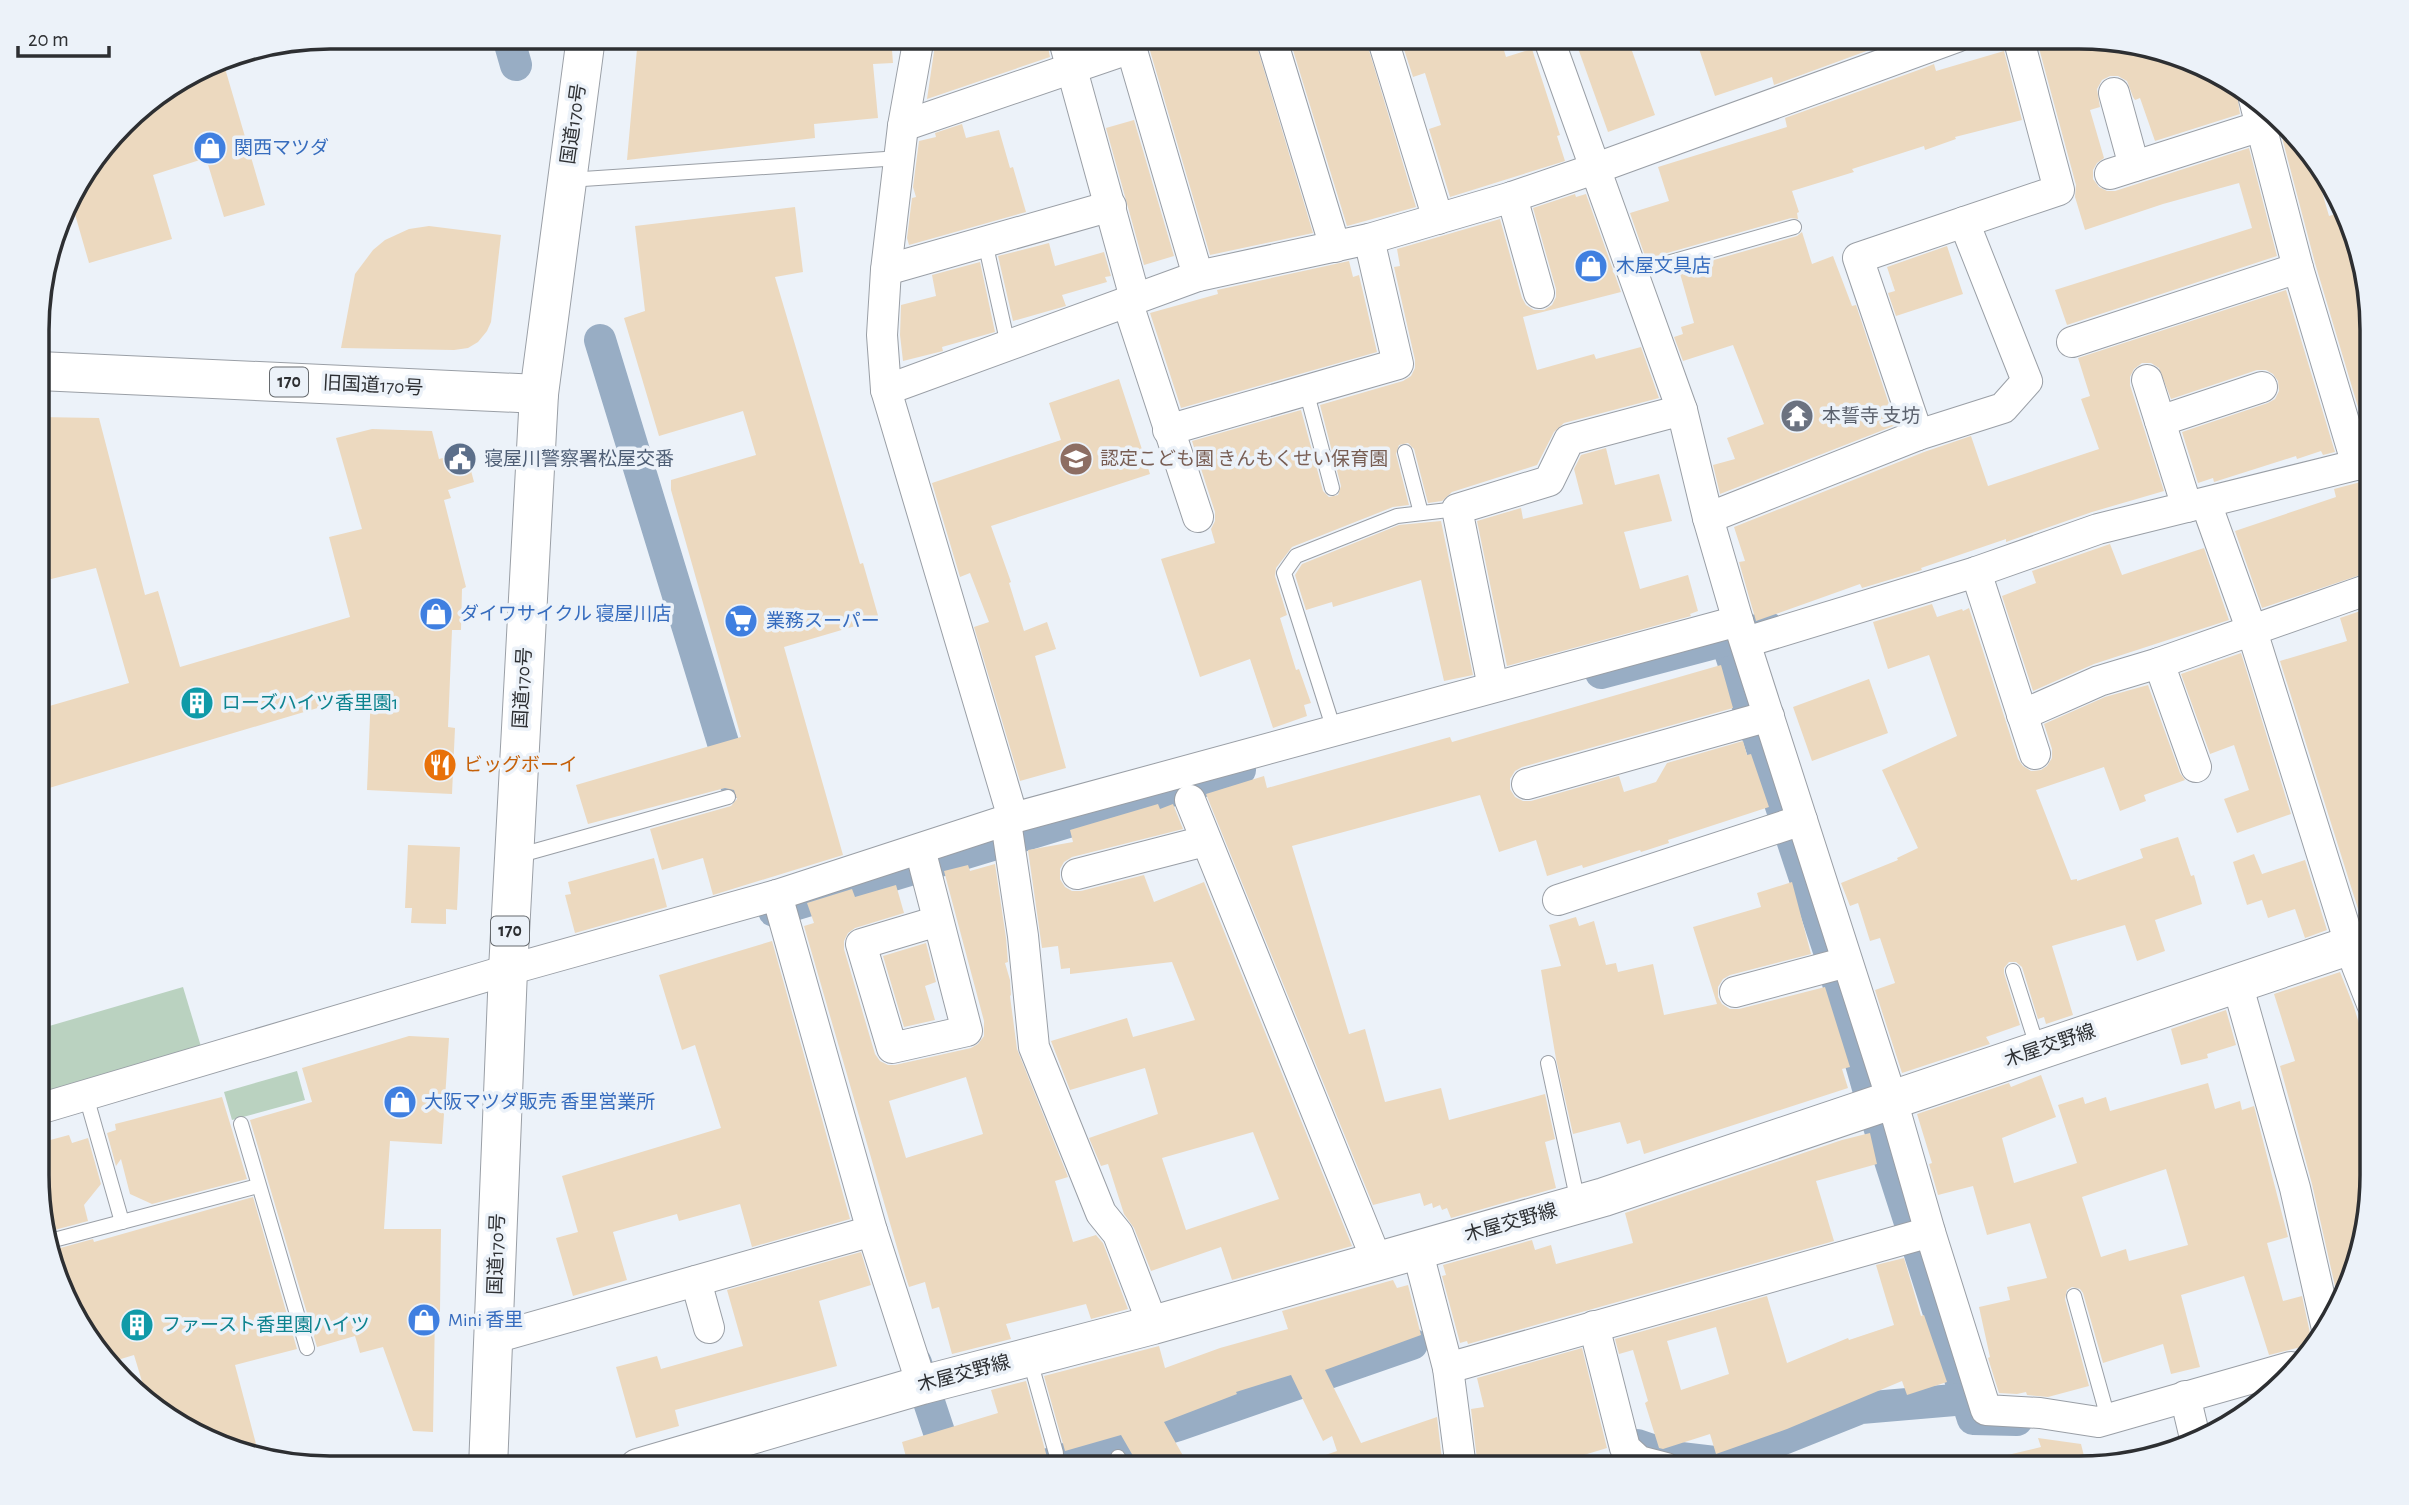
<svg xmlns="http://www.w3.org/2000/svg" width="2409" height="1505" viewBox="0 0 2409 1505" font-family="'Alegreya Sans','Noto Sans JP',sans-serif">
<rect width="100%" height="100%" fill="#ecf2f9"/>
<g fill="#bad2c0">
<path d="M183,987L206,1063L39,1110V1029Z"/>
<path d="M297,1071L305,1100L232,1120L224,1092Z"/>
</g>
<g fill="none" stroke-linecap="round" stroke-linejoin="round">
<g stroke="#98adc4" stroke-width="32">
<path d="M508,37L516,65"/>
<path d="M600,340L735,782"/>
<path d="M1726,640L1829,951L1877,1120L1973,1419L2017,1420"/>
<path d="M1601,673L1726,640L1767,627"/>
<path d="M774,911L1240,770"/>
<path d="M916,1363L951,1468"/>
<path d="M1637,1445L1672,1457L1723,1463L1861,1408L1966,1399"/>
<path d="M1035,1468L1179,1425L1412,1344"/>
</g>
</g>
<g fill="#ecd9bf" fill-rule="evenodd">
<path d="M758,37H891L893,63L873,64L878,118L814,124L815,138L627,160L637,49Z"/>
<path d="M968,37H1046L1050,57L927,99L935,45Z"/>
<path d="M1146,37H1254L1313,233L1210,255Z"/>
<path d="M1289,37H1365L1416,207L1347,226Z"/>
<path d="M1400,37H1500L1506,57L1532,49L1560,135L1557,136L1565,161L1450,197L1429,129L1441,125L1425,73L1413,77Z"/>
<path d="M1574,37H1627L1655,115L1608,132Z"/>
<path d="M1695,37H1880L1883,45L1774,85L1772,77L1715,96Z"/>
<path d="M2036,37H2079L2155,47L2241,86L2237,95L2240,114L2155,141L2140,98L2135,100L2133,97L2127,81L2118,76H2110L2102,80L2097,89L2100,107L2090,110L2104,158L2097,163L2093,170V179L2099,187L2107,191H2115L2249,148L2277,256L2067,325L2055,290L2252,228L2239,183L2163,204L2085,230L2075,197L2076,185Z"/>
<path d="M2004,51L2022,120L1955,137L1956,139L1925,150L1924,146L1852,169L1854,172L1792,191L1799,212L1797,213L1798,219L1791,218L1646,259L1630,213L1669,201L1658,167L1787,127L1785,118L1924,68L1934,64L1936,71Z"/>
<path d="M222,58L265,205L224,217L206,158L153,175L172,239L89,263L70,197L136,110Z"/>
<path d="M1134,120L1174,256L1144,265L1106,128Z"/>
<path d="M962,124L966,138L999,130L1010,168L1013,167L1026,212L909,245L907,238L912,198L916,197L913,187L919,141L936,137L935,133Z"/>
<path d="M2279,126L2314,164L2329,216L2342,212L2372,312V444H2369L2315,263Z"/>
<path d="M1575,194L1576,197L1586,194L1621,292L1523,317L1537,370L1594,354L1596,359L1641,347L1659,398L1564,423L1554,432L1537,465L1452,492L1442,501L1428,503L1414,449L1408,443L1399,445L1396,454L1409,505L1393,507L1292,547L1276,568L1275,576L1287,615L1280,618L1296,670L1299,669L1311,703L1304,705L1307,716L1273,728L1250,659L1200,677L1161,559L1215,543L1211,529L1215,521V512L1192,441L1301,410L1323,491L1329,497L1338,495L1341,486L1320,405L1403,381L1411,376L1415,368V360L1394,267L1400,266L1397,249L1500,219L1522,298L1526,305L1534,310H1544L1552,305L1556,297V289L1533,208Z"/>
<path d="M795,207L803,272L775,277L860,564L863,563L879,619L784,647L843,855L713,895L703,858L662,870L650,829L731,806L737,799L734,790L725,788L588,824L576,785L741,737L671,490V480L756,455L743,411L659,436L624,318L645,311L635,226Z"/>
<path d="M429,226L501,235L491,322L487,331L478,342L468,348L454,350L341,348L355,274L373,250L385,240L409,229Z"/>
<path d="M1802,232L1812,264L1833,256L1852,306L1856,305L1896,425L1720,494L1713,465L1735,459L1727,438L1764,424L1733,345L1683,361L1674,337L1683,334L1681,327L1694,323L1679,270L1797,236Z"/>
<path d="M1049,243L1055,266L1104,252L1111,276L1105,277L1107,282L1062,295L1066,306L1013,321L998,256Z"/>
<path d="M1947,246L1963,294L1896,316L1888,293L1895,291L1887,267Z"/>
<path d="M1349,261L1353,277L1359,275L1377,352L1181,408L1150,313L1218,294L1217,290Z"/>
<path d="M980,262L995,332L942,347L943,351L903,361L900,335L901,305L936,296L932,275Z"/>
<path d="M2286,290L2335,452L2323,455L2321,451L2297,459L2296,456L2214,482L2213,478L2198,483L2182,432L2268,403L2275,399L2279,391L2278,381L2273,374L2266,370H2257L2171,399L2159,368L2151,363H2142L2134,369L2130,377V385L2164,491L2092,512L2006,542V539L1921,568L1922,570L1862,588L1860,584L1756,621L1739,562L1745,561L1734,527L1924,452L1971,436L1988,486L2099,449L2081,399L2090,396L2078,358Z"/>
<path d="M1119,379L1150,474L991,526L1011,582L1009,583L1024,631L1047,622L1056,649L1035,656L1066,768L1020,781L974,627L989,622L970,573L960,577L932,483L1061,440L1049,403Z"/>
<path d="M39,417L99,418L145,595L158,591L180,667L350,617L329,537L362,529L336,438L372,429L432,431L439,459L466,452L474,482L448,490L451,498L444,500L466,587L462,589L461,630H452L448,727L455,728L452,794L367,790L371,692L39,791V709L129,683L96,568L39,582Z"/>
<path d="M1606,448L1615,485L1659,474L1672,521L1624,532L1640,589L1688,575L1698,611L1690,614L1691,616L1507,666L1477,521L1521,508L1523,519L1583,504L1574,469L1581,455Z"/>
<path d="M2372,479V571L2262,608L2235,531L2336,497L2334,489Z"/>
<path d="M1441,521L1473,675L1444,681L1421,580L1333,607L1332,602L1306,610L1295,575L1302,564L1399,525Z"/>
<path d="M2110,544L2122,575L2204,548L2229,620L2094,664L2033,691L2002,596L2036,583L2032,571Z"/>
<path d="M1932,604L1937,617L1962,609L1963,611L1969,608L2018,759L2023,766L2031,771L2041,770L2047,766L2052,758V749L2044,724L2105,697L2148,685L2180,773L2185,780L2144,795L2146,801L2120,811L2104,767L2036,790L2071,880L2077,879V881L2143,858L2140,849L2178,837L2191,876L2194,875L2202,904L2155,920L2165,951L2137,961L2125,925L2052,946L2073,1015L2046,1024L2044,1017L2038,1019L2022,967L2016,962H2009L2004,968V973L2020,1025L1986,1037L1990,1044L1902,1073L1875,990L1895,983L1880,938L1870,941L1858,903L1850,906L1841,883L1898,860L1897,858L1918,848L1882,770L1957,736L1929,655L1888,669L1873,622Z"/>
<path d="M2372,607V908L2359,912L2280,661L2347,641L2340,618Z"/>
<path d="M2241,653L2291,814L2237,833L2224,799L2249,790L2234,745L2210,754L2181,674Z"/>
<path d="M1721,665L1733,708L1522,767L1515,771L1510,779V789L1515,797L1523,801H1531L1619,776L1624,792L1656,782L1667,763L1743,741L1747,755L1751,754L1769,807L1668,840L1669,843L1641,852L1640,850L1583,868L1582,865L1547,876L1536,840L1499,852L1480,795L1292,846L1349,1034L1365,1029L1385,1102L1441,1088L1449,1120L1545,1094L1555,1139L1545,1142L1556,1188L1451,1218L1447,1208L1442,1210L1440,1205L1433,1208L1432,1203L1424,1206L1420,1193L1373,1205L1206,794L1264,776L1267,788L1450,737L1452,742Z"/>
<path d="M1869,679L1888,733L1812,761L1793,707Z"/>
<path d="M1158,804L1160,809L1173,804L1183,829L1072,857L1064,862L1060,869V879L1065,887L1072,891H1081L1144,875L1154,902L1204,882L1352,1246L1232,1280L1221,1247L1151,1271L1134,1228L1124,1214L1108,1164L1101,1166L1089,1138L1158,1114L1145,1068L1070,1090L1051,1041L1127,1018L1133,1037L1195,1020L1172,962L1070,974V968L1061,969L1058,946L1042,948L1028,850L1073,842L1070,830ZM1253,1132L1279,1199L1186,1230L1162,1158Z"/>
<path d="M408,845L460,847L457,910L446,909V924L411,923L412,908H405Z"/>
<path d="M2254,854L2262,874L2305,860L2327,930L2305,938L2295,909L2268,918L2262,900L2247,905L2233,862Z"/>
<path d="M654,858L667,907L575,933L565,895L571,894L568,882Z"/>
<path d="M995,864L1006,938L1008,962L1005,963L1010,980L1011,995L1010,996L1017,1049L1068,1177L1055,1181L1073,1242L1096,1235L1103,1243L1128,1309L1091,1319L1086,1304L1006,1324L1011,1339L952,1354L939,1307L932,1309L925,1282L909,1287L905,1275L804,926L814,923L807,903L852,889L855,897L896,885L904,913L855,928L848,933L844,941V949L875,1054L880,1061L888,1065H895L971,1048L978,1044L984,1036V1021L944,871L968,865L970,871ZM966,1077L983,1134L906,1158L889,1101Z"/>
<path d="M1792,882L1811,954L1730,975L1723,979L1718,987V997L1722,1004L1730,1009H1739L1825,987L1850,1067L1842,1069L1848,1088L1644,1154L1640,1140L1627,1144L1620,1122L1573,1134L1556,1059L1541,970L1561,966L1549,925L1576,917L1579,926L1594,921L1606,965L1616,963L1618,972L1653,964L1664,1015L1717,1004L1693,927L1761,907L1757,893Z"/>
<path d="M772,941L850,1219L752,1247L740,1204L679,1221L677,1214L613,1232L627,1280L573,1296L556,1238L578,1232L562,1176L721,1128L695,1045L682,1050L659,975Z"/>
<path d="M926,943L936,982L925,986L935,1020L904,1027L883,956Z"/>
<path d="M2340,972L2354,1007L2372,1067V1193L2368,1211L2356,1215L2362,1243L2357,1269L2339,1304L2312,1184L2280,1066L2295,1061L2274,994Z"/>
<path d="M2226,1010L2236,1045L2207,1054L2208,1058L2181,1065L2171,1029Z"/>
<path d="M409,1036L449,1038L442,1144L390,1141L384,1229H441L440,1312H435L433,1432L413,1431L383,1347L360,1353L355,1336L317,1347L250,1120L312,1102L302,1068Z"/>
<path d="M2041,1075L2056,1117L2002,1138L2014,1183L2077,1163L2058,1105L2083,1097L2085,1104L2106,1097L2110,1111L2208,1083L2215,1109L2240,1101L2242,1110L2254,1106L2288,1237L2267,1243L2283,1301L2302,1296L2310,1333L2317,1343L2269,1355L2244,1276L2181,1295L2200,1367L2171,1374L2163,1344L2103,1363L2083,1293L2080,1289L2072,1287L2067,1290L2065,1299L2089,1386L2048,1397L2027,1395L2026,1392L2017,1394L1999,1393L1988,1358L1990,1357L1979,1307L2010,1300L2007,1287L2047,1278L2030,1223L1987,1235L1973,1186L1938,1195L1929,1164L1932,1163L1917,1114L2009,1083L2011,1087ZM2166,1169L2188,1245L2129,1261L2126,1249L2101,1257L2082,1197Z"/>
<path d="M222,1097L247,1179L152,1204L130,1194L121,1159L116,1166L107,1133L116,1130L115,1124Z"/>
<path d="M1870,1133L1877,1164L1816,1181L1834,1241L1468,1344L1467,1341L1460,1343L1442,1276L1446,1275L1443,1265L1532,1240L1535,1250L1551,1245L1556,1264L1633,1243L1625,1213L1842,1140Z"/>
<path d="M69,1135L72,1143L88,1138L101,1184L84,1205L88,1221L47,1232L39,1213V1143Z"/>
<path d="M253,1197L297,1349L235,1365L260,1459L254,1458L168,1419L147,1398L134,1355L111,1362L86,1337L53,1250L93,1239L94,1242Z"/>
<path d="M861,1252L871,1285L819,1301L837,1366L675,1410L679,1426L636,1438L616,1367L657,1356L661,1369L743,1346L727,1290Z"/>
<path d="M1904,1258L1921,1316L1924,1315L1947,1382L1907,1395L1902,1381L1787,1429L1716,1454L1710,1434L1663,1449L1659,1448L1645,1403L1648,1401L1633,1350L1619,1354L1615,1339L1767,1296L1787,1363L1848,1338L1849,1340L1894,1325L1876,1265ZM1716,1327L1729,1374L1681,1390L1667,1341Z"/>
<path d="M1393,1280L1397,1288L1408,1285L1421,1335L1325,1370L1361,1443L1437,1417L1443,1468H1301L1300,1464L1337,1451L1332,1436L1323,1441L1291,1375L1236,1392L1237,1394L1164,1422L1190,1468H1140L1121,1435L1065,1451L1044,1376L1159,1346L1165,1368L1220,1348L1288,1329L1282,1311Z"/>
<path d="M1582,1348L1607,1448L1564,1461L1565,1468H1478L1471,1409L1484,1407L1477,1378Z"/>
<path d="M1026,1381L1047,1457L1003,1468H909L902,1442L998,1413L991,1390Z"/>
<path d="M2038,1438L2081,1444L2087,1468H1996L1995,1458L2041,1447Z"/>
</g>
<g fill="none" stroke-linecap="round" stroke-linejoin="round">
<defs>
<g id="service">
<path d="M568,180L900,158"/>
<path d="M985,242L1008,345"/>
<path d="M1632,273L1794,227"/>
<path d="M1306,390L1332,488"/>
<path d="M1405,452L1421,513"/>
<path d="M1334,730L1284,573L1296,556L1397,516L1457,509"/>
<path d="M517,856L728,797"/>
<path d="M2013,971L2038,1049"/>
<path d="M1548,1063L1578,1202"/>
<path d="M86,1096L122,1222"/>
<path d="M241,1124L307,1348"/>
<path d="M50,1241L258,1186"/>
<path d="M2074,1296L2108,1418"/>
<path d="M1029,1357L1056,1453"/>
<path d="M1118,1457L1124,1468"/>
</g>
<g id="minor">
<path d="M919,37L903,126L886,270L882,335L886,390L1013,818"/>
<path d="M1063,37L1135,298"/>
<path d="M1128,37L1198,276"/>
<path d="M1271,37L1335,247"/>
<path d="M1382,37L1438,219"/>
<path d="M1548,37L1682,410L1708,518L1738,621L1892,1100L1930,1232L1986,1410L2040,1413L2098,1422L2291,1367"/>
<path d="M2114,93L2134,166"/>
<path d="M2254,99L2298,268L2357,465"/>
<path d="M903,126L1131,48"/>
<path d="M2110,174L2261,126"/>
<path d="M1512,197L1539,293"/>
<path d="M886,270L1111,206"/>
<path d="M1127,301L1198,517"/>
<path d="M2072,342L2298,268"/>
<path d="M2147,380L2187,507"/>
<path d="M886,390L1198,276L1369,239L1512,197L1594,169L1957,37"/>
<path d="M2160,421L2262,387"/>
<path d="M1168,430L1398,364L1369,239"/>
<path d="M1918,435L1858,258L2059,190L2018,37"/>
<path d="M2206,503L2252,631L2357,966L2372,1004"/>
<path d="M1708,518L1918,435L2003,408L2027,381L1964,222"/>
<path d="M1976,572L2035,754"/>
<path d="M1746,642L1976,572L2098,529L2372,461"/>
<path d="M1493,687L1457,509L1549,481L1569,440L1682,410"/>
<path d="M2022,715L2099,681L2159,663"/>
<path d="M2196,767L2159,663L2372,588"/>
<path d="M1527,784L1769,716"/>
<path d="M1190,800L1377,1261"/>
<path d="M1006,822L1023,936L1034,1047L1101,1213L1118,1234L1153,1325"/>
<path d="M920,849L967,1031L892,1048L861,944L938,921"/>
<path d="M1077,874L1205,841"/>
<path d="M777,895L872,1231L922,1385"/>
<path d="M1558,900L1802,820"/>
<path d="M2237,983L2295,1188L2327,1329"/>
<path d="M1735,992L1847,962"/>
<path d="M39,1109L508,970L777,895L1013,818L1738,621"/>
<path d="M1417,1249L1448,1368L1461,1468"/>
<path d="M696,1281L709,1328"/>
<path d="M1594,1326L1625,1448L1639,1461L1666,1468"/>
<path d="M494,1338L872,1231"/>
<path d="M1448,1368L1930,1232"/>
<path d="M2185,1396L2195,1438"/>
</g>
<path id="secondary" d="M638,1468L922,1385L1153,1325L1604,1197L2372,938"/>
<g id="trunk">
<path d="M39,371L539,394"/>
<path d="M488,1468L508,970L539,394L586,37"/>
</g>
</defs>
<use href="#service" stroke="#9a9fa6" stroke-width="16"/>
<use href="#minor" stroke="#9a9fa6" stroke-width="32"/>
<use href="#secondary" stroke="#9a9fa6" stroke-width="40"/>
<use href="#trunk" stroke="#9a9fa6" stroke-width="40"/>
<use href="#service" stroke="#fff" stroke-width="14"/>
<use href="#minor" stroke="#fff" stroke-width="30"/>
<use href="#secondary" stroke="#fff" stroke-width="38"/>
<use href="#trunk" stroke="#fff" stroke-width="38"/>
</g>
<defs>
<symbol id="shop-disc" viewBox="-11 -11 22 22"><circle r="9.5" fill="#3f7fe0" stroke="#ecf2f9"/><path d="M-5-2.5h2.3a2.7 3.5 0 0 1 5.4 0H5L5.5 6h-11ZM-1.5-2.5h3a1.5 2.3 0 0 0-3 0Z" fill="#fff"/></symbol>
<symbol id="temple-disc" viewBox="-11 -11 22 22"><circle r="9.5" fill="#6b7280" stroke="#ecf2f9"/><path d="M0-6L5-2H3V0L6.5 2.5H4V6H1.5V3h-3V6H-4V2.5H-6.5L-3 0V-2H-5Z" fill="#fff"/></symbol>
<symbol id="civic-disc" viewBox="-11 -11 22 22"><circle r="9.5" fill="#5c6f8a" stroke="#ecf2f9"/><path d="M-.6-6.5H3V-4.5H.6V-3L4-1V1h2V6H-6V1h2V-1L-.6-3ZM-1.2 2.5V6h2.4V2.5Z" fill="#fff"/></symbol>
<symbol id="school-disc" viewBox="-11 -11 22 22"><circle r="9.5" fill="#8d6e63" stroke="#ecf2f9"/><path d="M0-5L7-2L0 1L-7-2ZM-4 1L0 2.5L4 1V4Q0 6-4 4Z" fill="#fff"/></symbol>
<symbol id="supermarket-disc" viewBox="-11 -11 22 22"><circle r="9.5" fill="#3f7fe0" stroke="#ecf2f9"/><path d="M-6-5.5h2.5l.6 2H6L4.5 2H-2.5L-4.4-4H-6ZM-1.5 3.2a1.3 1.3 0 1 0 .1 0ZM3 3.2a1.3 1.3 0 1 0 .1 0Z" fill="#fff"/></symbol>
<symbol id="building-disc" viewBox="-11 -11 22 22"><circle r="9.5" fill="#0f9aa8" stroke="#ecf2f9"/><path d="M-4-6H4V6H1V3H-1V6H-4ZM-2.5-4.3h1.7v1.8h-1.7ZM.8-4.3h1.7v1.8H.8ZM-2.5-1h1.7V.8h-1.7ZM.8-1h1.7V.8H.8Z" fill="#fff"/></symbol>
<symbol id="restaurant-disc" viewBox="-11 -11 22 22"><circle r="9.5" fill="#e8710a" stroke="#ecf2f9"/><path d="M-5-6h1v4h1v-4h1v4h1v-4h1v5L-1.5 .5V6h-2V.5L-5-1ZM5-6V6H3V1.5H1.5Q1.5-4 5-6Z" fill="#fff"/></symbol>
</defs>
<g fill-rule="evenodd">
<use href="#shop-disc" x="191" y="129" width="38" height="38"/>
<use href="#shop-disc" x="1572" y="247" width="38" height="38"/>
<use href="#temple-disc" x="1778" y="397" width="38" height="38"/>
<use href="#civic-disc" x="441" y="440" width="38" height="38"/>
<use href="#school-disc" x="1057" y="440" width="38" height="38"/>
<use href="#shop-disc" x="417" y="595" width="38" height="38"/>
<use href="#supermarket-disc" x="722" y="602" width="38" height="38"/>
<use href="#building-disc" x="178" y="684" width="38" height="38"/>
<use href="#restaurant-disc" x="421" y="746" width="38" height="38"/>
<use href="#shop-disc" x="381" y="1083" width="38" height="38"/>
<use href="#shop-disc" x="405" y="1301" width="38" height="38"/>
<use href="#building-disc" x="118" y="1306" width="38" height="38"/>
</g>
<g text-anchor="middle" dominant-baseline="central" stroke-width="7" stroke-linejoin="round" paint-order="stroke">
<g fill="#ecf2f9" stroke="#666a6e" stroke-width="2">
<rect x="270" y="367.5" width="38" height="29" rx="5"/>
<rect x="491" y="916.5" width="38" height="29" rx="5"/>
</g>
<g font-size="18" font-weight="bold" fill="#2d2f32">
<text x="289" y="382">170</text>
<text x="510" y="931">170</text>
</g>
<g font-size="19" fill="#2d2f32" stroke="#ecf2f9">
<text transform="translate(574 124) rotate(-82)">国道170号</text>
<text transform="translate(373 386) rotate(3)">旧国道170号</text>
<text transform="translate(523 688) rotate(-87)">国道170号</text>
<text transform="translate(2050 1046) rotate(-19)">木屋交野線</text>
<text transform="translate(1511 1223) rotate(-16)">木屋交野線</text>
<text transform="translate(497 1254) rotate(-88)">国道170号</text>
<text transform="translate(964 1374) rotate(-15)">木屋交野線</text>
</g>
<g font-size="19" fill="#366cbe" stroke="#ecf2f9" text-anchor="start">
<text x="234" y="148">関西マツダ</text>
<text x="1616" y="266">木屋文具店</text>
<text x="460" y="614">ダイワサイクル 寝屋川店</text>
<text x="766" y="621">業務スーパー</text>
<text x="424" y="1102">大阪マツダ販売 香里営業所</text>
<text x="448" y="1320">Mini 香里</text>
</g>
<g font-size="19" fill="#5b616d" stroke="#ecf2f9" text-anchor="start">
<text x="1822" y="416">本誓寺 支坊</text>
</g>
<g font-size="19" fill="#4e5e75" stroke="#ecf2f9" text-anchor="start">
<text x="484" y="459">寝屋川警察署松屋交番</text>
</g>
<g font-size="19" fill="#785e54" stroke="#ecf2f9" text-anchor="start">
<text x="1100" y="459">認定こども園 きんもくせい保育園</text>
</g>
<g font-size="19" fill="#0d838f" stroke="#ecf2f9" text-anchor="start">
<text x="222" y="703">ローズハイツ香里園1</text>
<text x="162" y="1325">ファースト香里園ハイツ</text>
</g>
<g font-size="19" fill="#c56008" stroke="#ecf2f9" text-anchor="start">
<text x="464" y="765">ビッグボーイ</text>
</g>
</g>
<path d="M0 0H2409V1505H0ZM330 49H2079A281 281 0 0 1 2360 330V1175A281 281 0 0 1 2079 1456H330A281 281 0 0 1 49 1175V330A281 281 0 0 1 330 49Z" fill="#ecf2f9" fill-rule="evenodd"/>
<path fill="none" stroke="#2d2f32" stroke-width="3.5" d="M330 49H2079A281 281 0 0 1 2360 330V1175A281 281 0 0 1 2079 1456H330A281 281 0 0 1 49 1175V330A281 281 0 0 1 330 49Z"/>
<path d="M18 46v10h91v-10" fill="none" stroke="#2d2f32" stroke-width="3.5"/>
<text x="28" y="46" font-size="21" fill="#2d2f32" stroke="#ecf2f9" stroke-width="5" paint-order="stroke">20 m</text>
</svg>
